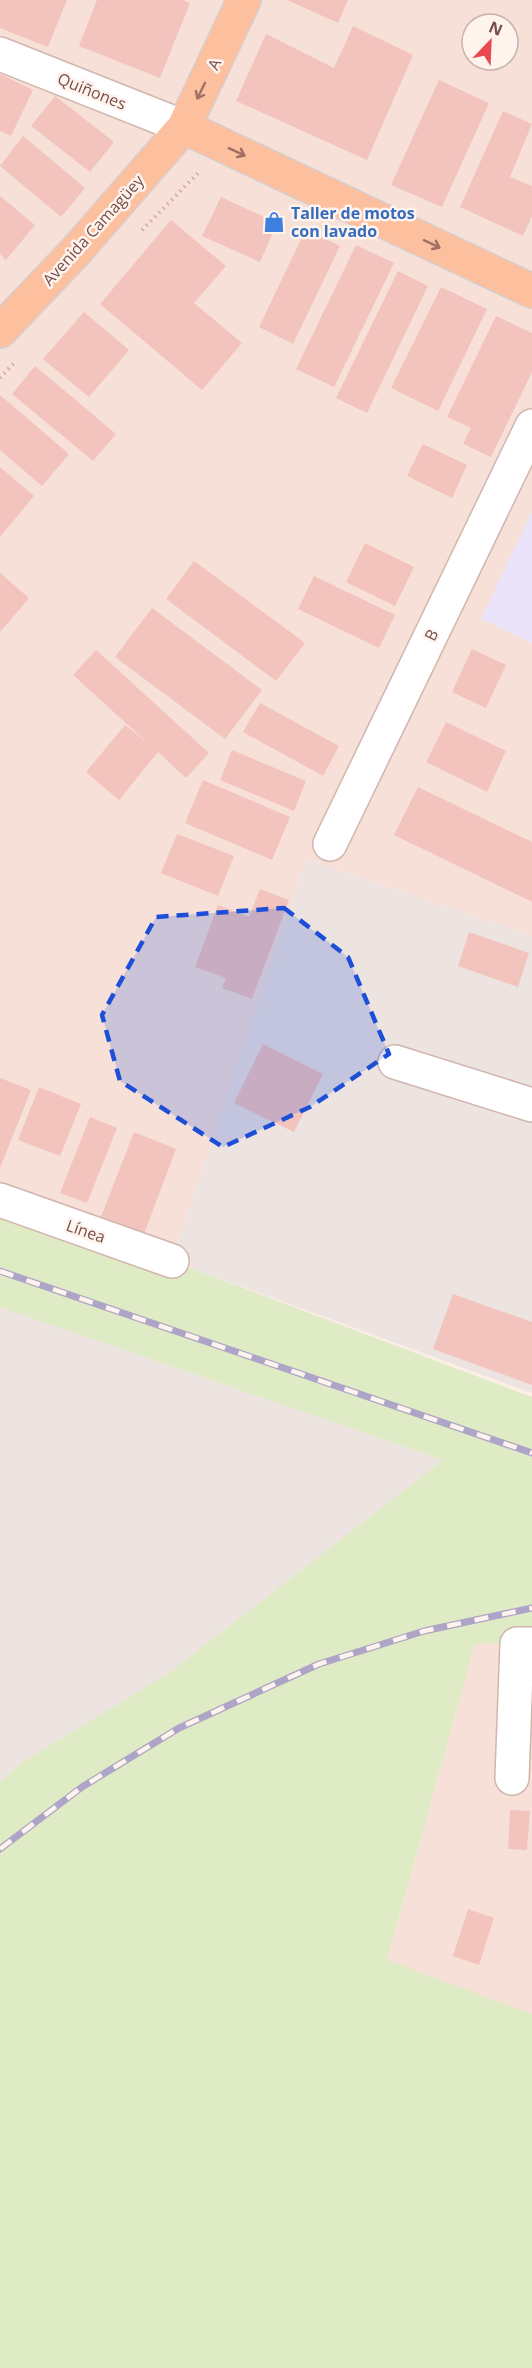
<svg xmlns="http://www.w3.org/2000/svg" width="532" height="2368" viewBox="0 0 532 2368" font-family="'Open Sans',sans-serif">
<rect width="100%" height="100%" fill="#fdeee6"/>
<g fill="#f7e0d7" fill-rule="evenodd">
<path d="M0,0H532V936L306,859L172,1261L0,1202ZM472,24H508V60H472Z"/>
<path d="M532,1642V2014L387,1961L475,1644Z"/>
</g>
<g fill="#ede3e0">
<path d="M306,859L532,936V1393L172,1261Z"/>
<path d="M0,1307L443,1460L169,1673L24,1761L0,1782Z"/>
</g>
<path fill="#ebe3f9" d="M532,511V643L481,619Z"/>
<path fill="#deebc4" d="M0,1202L172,1261L532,1397V1642L475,1644L387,1960L532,2014V2368H0V1782L24,1761L169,1673L443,1460L0,1307Z"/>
<g fill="#f3c4bd">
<path d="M0,0H67L48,47L0,28Z"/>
<path d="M97,0H183L190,3L160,78L79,46Z"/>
<path d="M287,0H348L338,23Z"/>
<path d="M353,26L413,55L367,160L236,101L266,34L334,68Z"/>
<path d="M0,74L33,90L11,136L0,131Z"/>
<path d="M439,80L489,103L442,207L391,185Z"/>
<path d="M55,96L114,142L90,172L31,126Z"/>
<path d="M503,111L532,124L510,177L532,186V216L523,236L460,207Z"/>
<path d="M23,136L85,188L61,217L0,166Z"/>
<path d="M0,196L35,225L6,260L0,254Z"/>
<path d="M221,197L277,223L260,262L202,236Z"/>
<path d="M171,220L226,266L194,303L242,343L202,390L100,304Z"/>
<path d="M306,229L340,246L293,344L259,327Z"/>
<path d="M356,245L394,263L334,387L296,369Z"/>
<path d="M398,271L428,286L367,413L336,398Z"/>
<path d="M441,287L487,309L438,411L391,388Z"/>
<path d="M84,312L129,350L89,397L43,359Z"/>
<path d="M496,316L532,333V372L491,457L463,444L471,428L447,417Z"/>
<path d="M35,366L116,434L93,461L12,394Z"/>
<path d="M0,395L69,454L42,486L0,450Z"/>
<path d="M423,444L467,465L452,498L407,476Z"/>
<path d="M0,467L34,496L0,537Z"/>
<path d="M365,543L414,567L395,606L346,582Z"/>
<path d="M194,561L305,643L276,681L166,599Z"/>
<path d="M0,573L29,598L0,632Z"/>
<path d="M314,576L395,615L379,648L298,609Z"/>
<path d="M152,608L262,690L225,739L115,657Z"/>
<path d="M472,649L506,665L486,708L452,692Z"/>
<path d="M96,650L209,753L186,778L158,752L119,800L86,772L125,725L149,744L73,675Z"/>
<path d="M260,703L339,746L323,776L243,732Z"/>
<path d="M446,722L506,751L487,792L426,762Z"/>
<path d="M232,750L306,781L294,811L220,780Z"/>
<path d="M203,780L290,817L272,860L185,823Z"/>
<path d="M418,787L532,842V902L394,835Z"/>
<path d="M177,834L234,856L218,896L161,873Z"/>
<path d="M260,889L289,900L252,999L222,988L226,978L195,967L218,905L249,917Z"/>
<path d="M469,932L529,953L518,987L458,966Z"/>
<path d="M263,1044L323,1074L294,1132L234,1103Z"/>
<path d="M0,1078L31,1090L0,1168Z"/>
<path d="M39,1087L81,1104L60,1156L18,1140Z"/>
<path d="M90,1117L117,1128L87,1203L60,1193Z"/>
<path d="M134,1132L176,1149L144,1234L101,1217Z"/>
<path d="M453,1294L532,1322V1385L433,1349Z"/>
<path d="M510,1810L530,1811L527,1850L508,1849Z"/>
<path d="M468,1909L494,1918L479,1965L453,1956Z"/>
</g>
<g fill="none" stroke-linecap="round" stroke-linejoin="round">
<defs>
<g id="minor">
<path d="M0,54L184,127"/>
<path d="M330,844L532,426"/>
<path d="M395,1062L532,1105"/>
<path d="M0,1200L172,1261"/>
<path d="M512,1778L517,1644H532"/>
</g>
<g id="major">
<path d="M184,127L532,291"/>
<path d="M0,331L76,251L184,127L244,0"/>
</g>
</defs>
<use href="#minor" stroke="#d1b5ae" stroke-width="36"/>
<use href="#major" stroke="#d9cdcc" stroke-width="36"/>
<g stroke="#d8a7a0" stroke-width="4" stroke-dasharray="1.5 4.5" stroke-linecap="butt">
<path d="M142,230L200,171"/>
<path d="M0,378L16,361"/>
</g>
<use href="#minor" stroke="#fff" stroke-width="33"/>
<use href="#major" stroke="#fcc09e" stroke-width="33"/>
<defs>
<g id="rail">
<path d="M0,1271L532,1453"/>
<path d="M0,1849L82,1787L179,1728L319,1664L424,1631L532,1608"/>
</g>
</defs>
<use href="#rail" stroke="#ada4c7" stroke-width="7"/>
<use href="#rail" stroke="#fff3ed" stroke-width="4.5" stroke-dasharray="14" stroke-linecap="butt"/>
</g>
<defs><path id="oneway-shaft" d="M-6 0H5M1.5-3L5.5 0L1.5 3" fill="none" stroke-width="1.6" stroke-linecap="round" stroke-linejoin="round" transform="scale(1.5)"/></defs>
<g stroke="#9f7063">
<use href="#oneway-shaft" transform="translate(201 91) rotate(116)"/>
<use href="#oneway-shaft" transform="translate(237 152) rotate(25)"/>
<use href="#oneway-shaft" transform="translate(432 244) rotate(25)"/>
</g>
<path fill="#1d4ed8" fill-opacity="0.2" stroke="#1d4ed8" stroke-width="4.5" stroke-dasharray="12 8" stroke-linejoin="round" d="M284,908L348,957L389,1054L310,1107L223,1147L120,1081L102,1015L156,917Z"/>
<defs>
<symbol id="shop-bare" viewBox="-9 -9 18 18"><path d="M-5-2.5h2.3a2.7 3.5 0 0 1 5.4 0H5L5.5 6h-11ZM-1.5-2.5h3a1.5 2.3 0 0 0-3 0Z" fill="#3f7fe0" stroke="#fff3ed" stroke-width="2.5" paint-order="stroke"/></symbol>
</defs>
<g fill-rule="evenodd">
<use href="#shop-bare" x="259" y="207" width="30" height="30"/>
</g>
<g text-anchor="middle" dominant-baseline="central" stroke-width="5" stroke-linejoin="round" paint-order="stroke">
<g font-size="16" fill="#774e4a" stroke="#fff3ed">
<text transform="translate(214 64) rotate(-64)">A</text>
<text transform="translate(92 91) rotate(22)">Quiñones</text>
<text transform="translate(93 230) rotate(-48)">Avenida Camagüey</text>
<text transform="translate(431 635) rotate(-64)">B</text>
<text transform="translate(86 1231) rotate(19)">Línea</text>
</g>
<g font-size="16" font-weight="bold" fill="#366cbe" stroke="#fff3ed" text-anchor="start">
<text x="291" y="213">Taller de motos<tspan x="291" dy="18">con lavado</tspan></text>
</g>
</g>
<g transform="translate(490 42) rotate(23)"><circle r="28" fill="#fff3ed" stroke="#c9b1ac" stroke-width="1.5"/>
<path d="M0-4.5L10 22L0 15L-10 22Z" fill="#e94950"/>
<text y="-9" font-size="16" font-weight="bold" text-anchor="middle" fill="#774e4a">N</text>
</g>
</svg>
